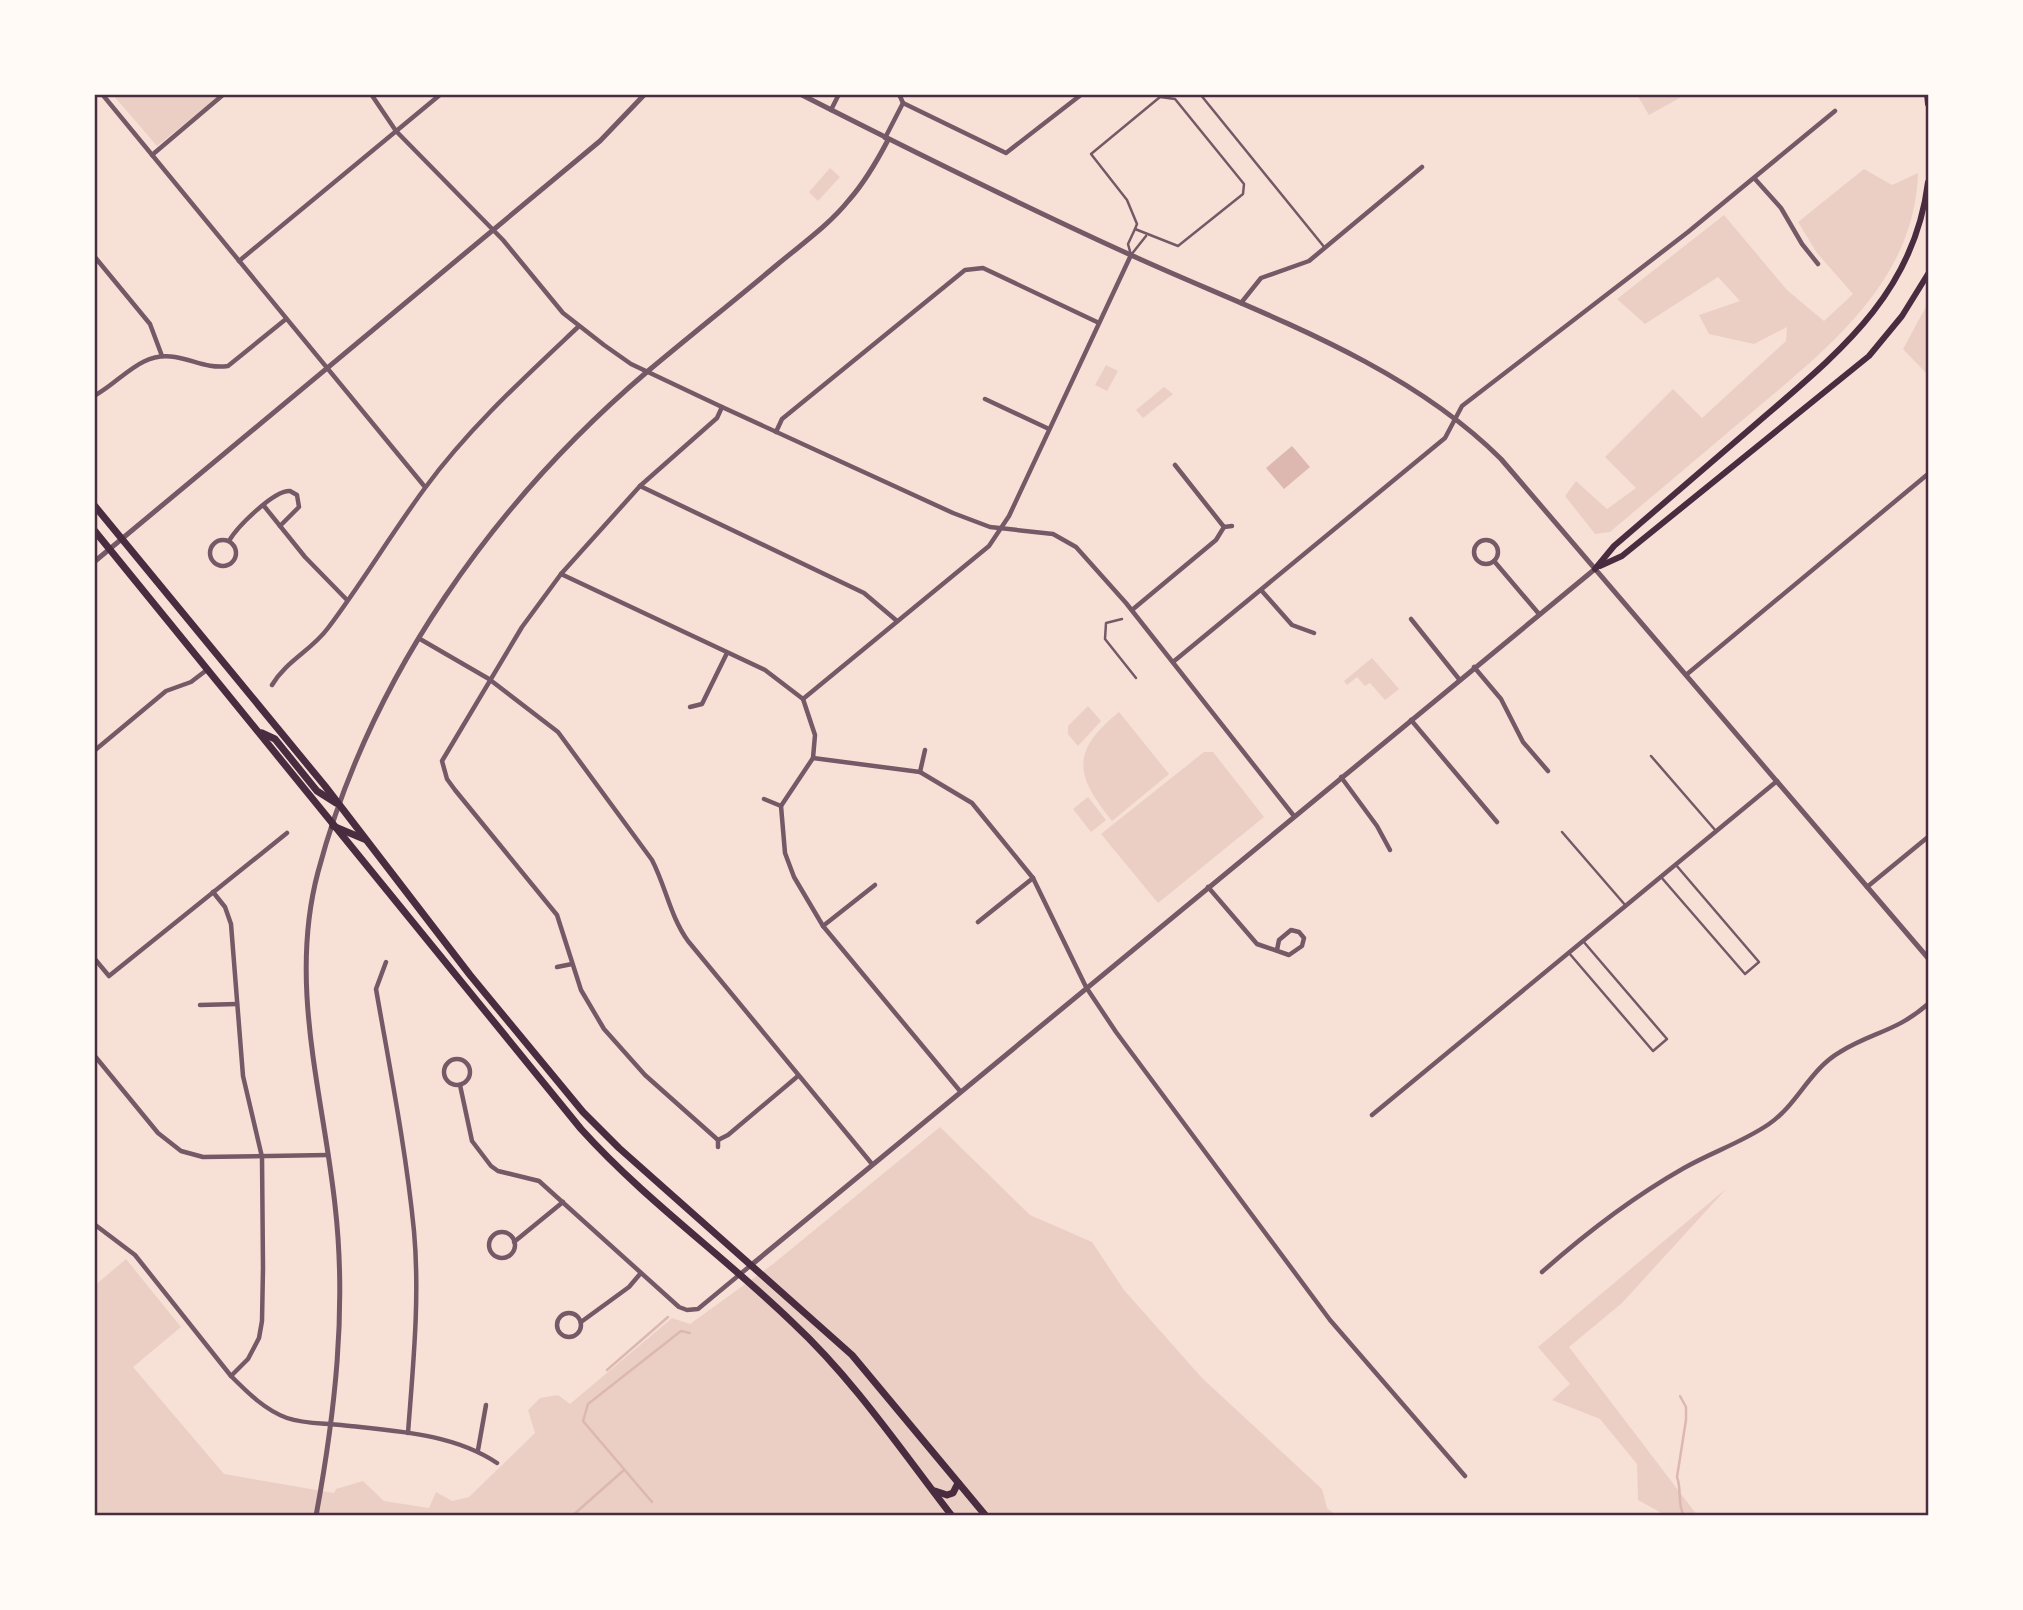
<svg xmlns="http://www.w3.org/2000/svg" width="2023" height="1610" viewBox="0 0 2023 1610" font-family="'Work Sans',sans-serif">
<rect width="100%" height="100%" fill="#f7e1d7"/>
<g fill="#ebcfc5">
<path d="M113,95H220L157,146Z"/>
<path d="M1637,95H1685L1649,115Z"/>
<path d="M830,168L840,177L818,201L809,192Z"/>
<path d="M1864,169L1892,185L1918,173C1915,284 1822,353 1745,418C1700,456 1655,494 1610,532L1595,534L1565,496L1576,481L1607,509L1636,488L1605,457L1673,389L1702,418L1786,341L1787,327L1754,344L1709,334L1699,315L1740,301L1718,277L1645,324L1617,299L1724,215L1787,290L1824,321L1853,294L1817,253L1798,222Z"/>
<path d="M1928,303V375L1903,349Z"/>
<path d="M1106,365L1118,371L1107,391L1095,385Z"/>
<path d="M1164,387L1173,394L1143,418L1136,410Z"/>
<path d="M1372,658L1399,689L1385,700L1370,683L1365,686L1357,677L1347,685L1344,681Z"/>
<path d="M1088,706L1101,721L1078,746L1068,734V726Z"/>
<path d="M1119,712L1169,774L1112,821C1075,775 1070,752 1119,712Z"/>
<path d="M1204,752H1213L1264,817L1158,903L1101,834Z"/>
<path d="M1088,797L1106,820L1091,832L1073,809Z"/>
<path d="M940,1127L1030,1215L1092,1242L1124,1290L1202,1378L1322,1489L1327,1508L1336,1515H95L94,1286L126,1259L181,1327L133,1367L224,1474L334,1493L336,1489L363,1481L384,1501L429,1508L436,1492L452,1501L469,1497L535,1433L528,1410L540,1398L558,1395L570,1404L672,1318L690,1324L773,1264Z"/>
<path d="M1727,1188L1622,1303L1569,1347L1697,1515H1665L1638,1500L1637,1464L1600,1419L1552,1400L1570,1384L1538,1347Z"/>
</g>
<path fill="#dcb8b0" d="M1292,446L1310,467L1284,489L1266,468Z"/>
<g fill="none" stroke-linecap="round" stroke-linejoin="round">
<g stroke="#dcb8b0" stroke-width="2.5">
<path d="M607,1370L668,1317"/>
<path d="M1680,1396L1686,1407V1420L1677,1477C1682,1490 1677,1505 1684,1516"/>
<path d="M652,1502L583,1421L588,1404L681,1331L690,1333"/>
<path d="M572,1516L624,1470"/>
</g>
<g stroke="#755966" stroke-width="2.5">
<path d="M1200,94L1325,248"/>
<path d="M1160,97L1175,99L1244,184L1243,194L1178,246L1135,229L1137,224L1127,200L1091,154Z"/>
<path d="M1135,229L1128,244L1131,255L1146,236"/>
<path d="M1122,619L1106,623L1105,639L1136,678"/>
<path d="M1651,756L1716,831"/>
<path d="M1562,832L1626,906"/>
<path d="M1661,877L1745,974L1759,962L1676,865"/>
<path d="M1569,953L1653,1051L1667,1039L1583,941"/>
</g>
<g stroke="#755966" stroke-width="4.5">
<path d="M102,94L425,487"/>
<path d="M371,94L396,131L503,240L563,313L604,345L631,364L722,407L953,513L990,527L1053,534L1076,547L1126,603L1294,816"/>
<path d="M899,94L903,103"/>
<path d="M831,110L839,94"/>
<path d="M885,138L903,103L1006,153L1082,94"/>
<path d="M152,155L224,94"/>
<path d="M1755,179L1781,208L1802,244L1818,264"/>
<path d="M94,256L150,324L162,356"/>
<path d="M239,261L441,94"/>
<path d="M1241,303L1261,278L1309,261L1422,167"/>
<path d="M94,396C122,381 140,351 175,357C194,360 208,369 228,366L286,319"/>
<path d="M985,399L1049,429"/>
<path d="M776,432L782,419L965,270L983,268L1097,322"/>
<path d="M1175,465L1224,527"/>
<path d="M640,486L864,593L897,621"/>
<path d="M264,506L305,557L347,600"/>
<path d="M1224,527L1232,526"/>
<circle cx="223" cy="553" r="13"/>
<circle cx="1486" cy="552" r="12"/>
<path d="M229,541C237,527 274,490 290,491L297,495L299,507L280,526"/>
<path d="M1494,561L1539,614"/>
<path d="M561,574L765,670L803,699L815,735L813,758L781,806L785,853L794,877L823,926L960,1091"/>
<path d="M1261,590L1292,625L1314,633"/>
<path d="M1132,610L1216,540L1224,527"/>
<path d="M1411,619L1459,679"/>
<path d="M420,639L489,679L558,732L652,860C666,887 670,916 688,941L872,1164"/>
<path d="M1173,662L1445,438L1462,406L1688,232L1835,111"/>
<path d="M1474,667L1501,699L1523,742L1548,771"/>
<path d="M1686,675L1928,474"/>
<path d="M272,685C286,661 312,650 328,628C362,583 391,534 425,488C469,428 524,378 578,327"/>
<path d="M803,699L989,546L1009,516L1131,255"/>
<path d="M690,707L702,704L727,653"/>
<path d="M1411,720L1497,822"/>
<path d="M94,751L166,691L191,682L208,669"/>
<path d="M813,758L920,772L972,803L1033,878L1086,987L1116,1032L1330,1320L1465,1476"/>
<path d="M920,772L925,750"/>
<path d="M1341,777L1377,826L1390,850"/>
<path d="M764,799L781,806"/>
<path d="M1208,887L1257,944L1289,955L1302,946L1304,938L1299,932L1291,930L1279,940L1277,950"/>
<path d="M1867,887L1928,837"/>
<path d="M213,892L225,907L231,924L243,1076L262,1157L263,1268L262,1321L259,1338L248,1359L231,1376"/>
<path d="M978,922L1033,878"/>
<path d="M823,926L875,885"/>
<path d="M94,958L109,976L287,833"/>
<path d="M386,962L376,989C390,1069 406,1150 414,1231C420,1298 413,1366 408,1433"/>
<path d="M557,967L572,964"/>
<path d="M200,1005L237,1004"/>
<path d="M94,1055L158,1133L181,1151L203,1157L328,1155"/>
<circle cx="457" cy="1072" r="13"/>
<path d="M460,1085L472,1141L491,1166L498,1171L539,1181L679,1307L687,1310L698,1309L750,1266"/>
<path d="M1372,1115L1777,781"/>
<path d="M718,1140L645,1075L604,1029L581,990L557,915L455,790L447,779L442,761L522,627L561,574L640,486L717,418L722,407"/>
<path d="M718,1140L728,1135L798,1076"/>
<path d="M718,1147V1140"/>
<path d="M94,1224L135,1255L231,1376C248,1393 265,1410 287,1418C304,1424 324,1423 341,1425C394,1431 452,1433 497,1463"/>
<circle cx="502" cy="1245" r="13"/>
<path d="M514,1242L563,1202"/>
<path d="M1542,1272C1586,1233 1633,1197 1684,1168C1712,1152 1743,1142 1769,1124C1798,1104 1809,1070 1840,1052C1872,1032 1896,1032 1928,1004"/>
<circle cx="569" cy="1325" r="12"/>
<path d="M581,1322L629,1287L640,1274"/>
<path d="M478,1450L486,1405"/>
</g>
<g stroke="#755966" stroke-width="5">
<path d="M800,94C910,150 1021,205 1133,256C1258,313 1403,361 1501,459L1928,958"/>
<path d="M94,562L600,141L645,94"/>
<path d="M750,1266L1595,569"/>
<path d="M316,1516C335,1413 347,1309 335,1205C323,1094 288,984 318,872C370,676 495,501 648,371C691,335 735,300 778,264C802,244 829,225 849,200C865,182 877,161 888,140"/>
</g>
<g stroke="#4a2c40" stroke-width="6">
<path d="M1927,94L1928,104"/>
<path d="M1600,566L1622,556L1869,356L1902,316L1928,274"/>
<path d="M1595,569L1614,546C1662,505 1709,464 1757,423C1837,354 1914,295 1928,182"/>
</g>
<g stroke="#4a2c40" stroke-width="7">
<path d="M94,505L325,786L470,975L583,1112L619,1148L852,1355L986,1516"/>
<path d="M94,530L581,1129C645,1200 724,1256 793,1323C854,1380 901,1450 952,1516"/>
<path d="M262,733L275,739L317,791L336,803"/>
<path d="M333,826L364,839"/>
<path d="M935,1491L947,1495L953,1493L958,1483"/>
</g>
</g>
<rect width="2023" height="1610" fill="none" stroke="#fffaf5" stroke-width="192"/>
<rect x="96" y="96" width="1831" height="1418" fill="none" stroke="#4a2c40" stroke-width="2.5"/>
</svg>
